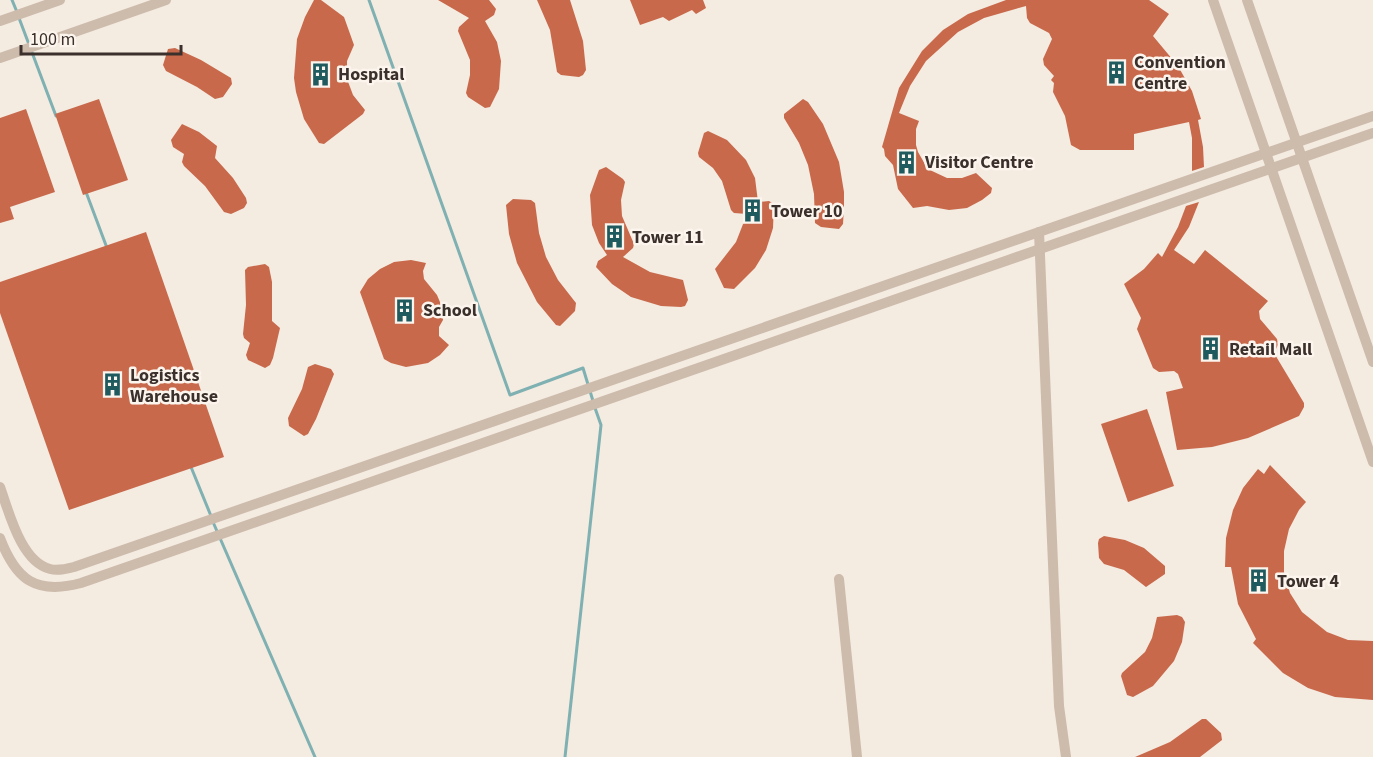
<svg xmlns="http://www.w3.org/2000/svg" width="1373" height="757" viewBox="0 0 1373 757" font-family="'Source Sans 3',sans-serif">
<rect width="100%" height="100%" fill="#f4ebe1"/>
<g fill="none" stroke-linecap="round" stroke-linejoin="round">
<g stroke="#7fb0b2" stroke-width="3">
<path d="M12,0L17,12"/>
<path d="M369,0L510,395L583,368L593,401"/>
<path d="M19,18L56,116"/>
<path d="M86,192L107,248"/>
<path d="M191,467L211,516"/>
<path d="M213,522L315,757"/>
<path d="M565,757L601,425L595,408"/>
</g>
</g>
<g fill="#c8694b">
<path d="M314,0H321L344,17L354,45L347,61V79L353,95L365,110L363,114L324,144L319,143L304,119L296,92L294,78L297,39L305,17Z"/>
<path d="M438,0H489L496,9L494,15L485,21L497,42L501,61L499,89L490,107L485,108L468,97L466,93L470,75V60L458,31L459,27L469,18Z"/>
<path d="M537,0H570L583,41L586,70L583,75L579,77L561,75L557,72L550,30Z"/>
<path d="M630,0H703L706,8L696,14L692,10L669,21L663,17L640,25Z"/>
<path d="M1006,0H1149L1169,14L1153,36L1178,66L1192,91L1201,119L1198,120L1203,147L1204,167L1192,171V138L1189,122L1134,134V150H1080L1071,145L1065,116L1053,92L1054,83L1051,80L1054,76L1044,65L1043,59L1052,39L1049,33L1030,23L1027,18L1026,6L984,18L958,32L926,61L910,86L899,113L919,121L916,129V145L918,152L926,166L932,171L947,178H962L976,173L992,188L991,193L982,200L967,208L949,210L927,206L913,208L898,189L893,165L885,156L884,149L882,147L899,88L922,51L943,30L968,14Z"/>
<path d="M175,48L201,60L231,78L232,84L223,97L215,99L197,87L166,71L163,65L168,49Z"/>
<path d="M99,99L128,180L83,195L55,114Z"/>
<path d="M803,99L808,102L823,124L839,162L844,192V207L843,224L839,229L821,227L815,223L814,194L808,165L799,143L784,118V114Z"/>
<path d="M26,109L55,192L10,207L14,219L0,223V118Z"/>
<path d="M182,124L199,132L217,146L215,158L233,178L246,198L247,203L244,208L231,214L224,212L205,186L184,166L182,162L184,154L173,147L171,140Z"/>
<path d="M708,131L727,140L746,160L755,178L758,202L769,201L774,204L773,228L766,250L755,268L734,289L724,288L715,269L736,242L747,214L734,213L731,210L722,181L713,168L699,157L698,153L704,133Z"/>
<path d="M606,167L623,179L625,182L621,200L622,216L634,244L633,248L623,257L650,272L683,280L688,300L685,306L681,307L661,306L631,297L612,284L596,267L598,261L607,255L599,243L592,225L590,195L599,170Z"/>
<path d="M513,199L531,200L535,203L539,233L546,257L558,280L576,303L575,311L560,326L556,325L537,302L517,263L509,234L506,205Z"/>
<path d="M1199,202L1189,227L1174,250L1194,264L1205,250L1268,301L1259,311L1260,319L1277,339L1278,345L1274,353L1304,403V407L1299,416L1248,438L1212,447L1177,450L1166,392L1183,388L1178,374L1174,371L1159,372L1153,368L1137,329L1141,318L1124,284L1144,269L1158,253L1162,257L1178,227L1186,206Z"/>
<path d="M146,232L224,457L69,510L0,313V282Z"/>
<path d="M411,260L426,263L423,271L424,279L437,295L442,307L443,320L439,327V336L449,345L440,355L428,363L406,367L391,363L384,359L360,292L368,279L380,269L394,262Z"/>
<path d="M265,264L269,267L272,282V321L280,328L273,358L270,365L265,368L248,360L246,355L250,343L244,338L243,334L246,305L245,270L248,267Z"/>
<path d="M315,364L331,369L334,374L316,419L308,434L304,436L289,426L288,418L302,389L308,367Z"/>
<path d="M1147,409L1174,486L1128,502L1101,424Z"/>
<path d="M1270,465L1306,502L1299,510L1289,529L1284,551V572L1290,593L1302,612L1327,632L1348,640L1373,641V700L1335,697L1308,688L1283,673L1253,643L1256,639L1238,604L1231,567H1225L1226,538L1233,510L1243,488L1258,469L1264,474Z"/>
<path d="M1104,536L1125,540L1144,548L1165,566V574L1146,587L1124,570L1104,564L1099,558L1098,543L1099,539Z"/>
<path d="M1177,615L1182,617L1185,622L1182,642L1174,661L1153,686L1133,697L1127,695L1121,676L1122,673L1145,652L1152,638L1157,617Z"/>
<path d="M1202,719H1206L1221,733L1222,740L1200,757H1135L1170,742Z"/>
</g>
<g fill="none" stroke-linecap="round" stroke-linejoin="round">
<g stroke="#cdbbac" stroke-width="10">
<path d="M1213,0L1373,462"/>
<path d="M1247,0L1373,362"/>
<path d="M0,21L60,0"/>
<path d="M0,58L166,0"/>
<path d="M1039,232L1059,706L1066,757"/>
<path d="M0,487C9,512 21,562 50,569C58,571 66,569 74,567L1373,116"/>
<path d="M0,538C16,580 36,595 81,583L1373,133"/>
<path d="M839,579L857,757"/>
</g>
</g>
<defs>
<symbol id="building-bare" viewBox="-9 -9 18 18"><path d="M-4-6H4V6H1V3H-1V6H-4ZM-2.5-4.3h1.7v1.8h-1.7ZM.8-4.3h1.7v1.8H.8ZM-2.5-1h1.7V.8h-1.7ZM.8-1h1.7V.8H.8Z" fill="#1f5a5e" stroke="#fbf5ee" stroke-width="2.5" paint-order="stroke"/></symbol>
</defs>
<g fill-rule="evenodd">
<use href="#building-bare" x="1100" y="56" width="33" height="33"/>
<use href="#building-bare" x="304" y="58" width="33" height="33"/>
<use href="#building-bare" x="890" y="146" width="33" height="33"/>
<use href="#building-bare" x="736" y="194" width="33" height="33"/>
<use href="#building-bare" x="598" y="220" width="33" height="33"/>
<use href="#building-bare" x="388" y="294" width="33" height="33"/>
<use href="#building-bare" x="1194" y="332" width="33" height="33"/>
<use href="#building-bare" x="96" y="368" width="33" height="33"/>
<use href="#building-bare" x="1242" y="564" width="33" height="33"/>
</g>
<g text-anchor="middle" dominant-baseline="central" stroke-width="5" stroke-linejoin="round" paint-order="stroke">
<g font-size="18" font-weight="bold" fill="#3b302b" stroke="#fbf5ee" text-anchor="start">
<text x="1134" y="62">Convention<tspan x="1134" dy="21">Centre</tspan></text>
<text x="338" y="74">Hospital</text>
<text x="925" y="162">Visitor Centre</text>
<text x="771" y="211">Tower 10</text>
<text x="632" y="237">Tower 11</text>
<text x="423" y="310">School</text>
<text x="1229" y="349">Retail Mall</text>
<text x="130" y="375">Logistics<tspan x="130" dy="21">Warehouse</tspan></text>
<text x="1277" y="581">Tower 4</text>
</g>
</g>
<path d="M21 45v9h160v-9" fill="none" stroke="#3b302b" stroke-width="3"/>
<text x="30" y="45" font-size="18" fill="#3b302b" stroke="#fbf5ee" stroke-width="4.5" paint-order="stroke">100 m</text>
</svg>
